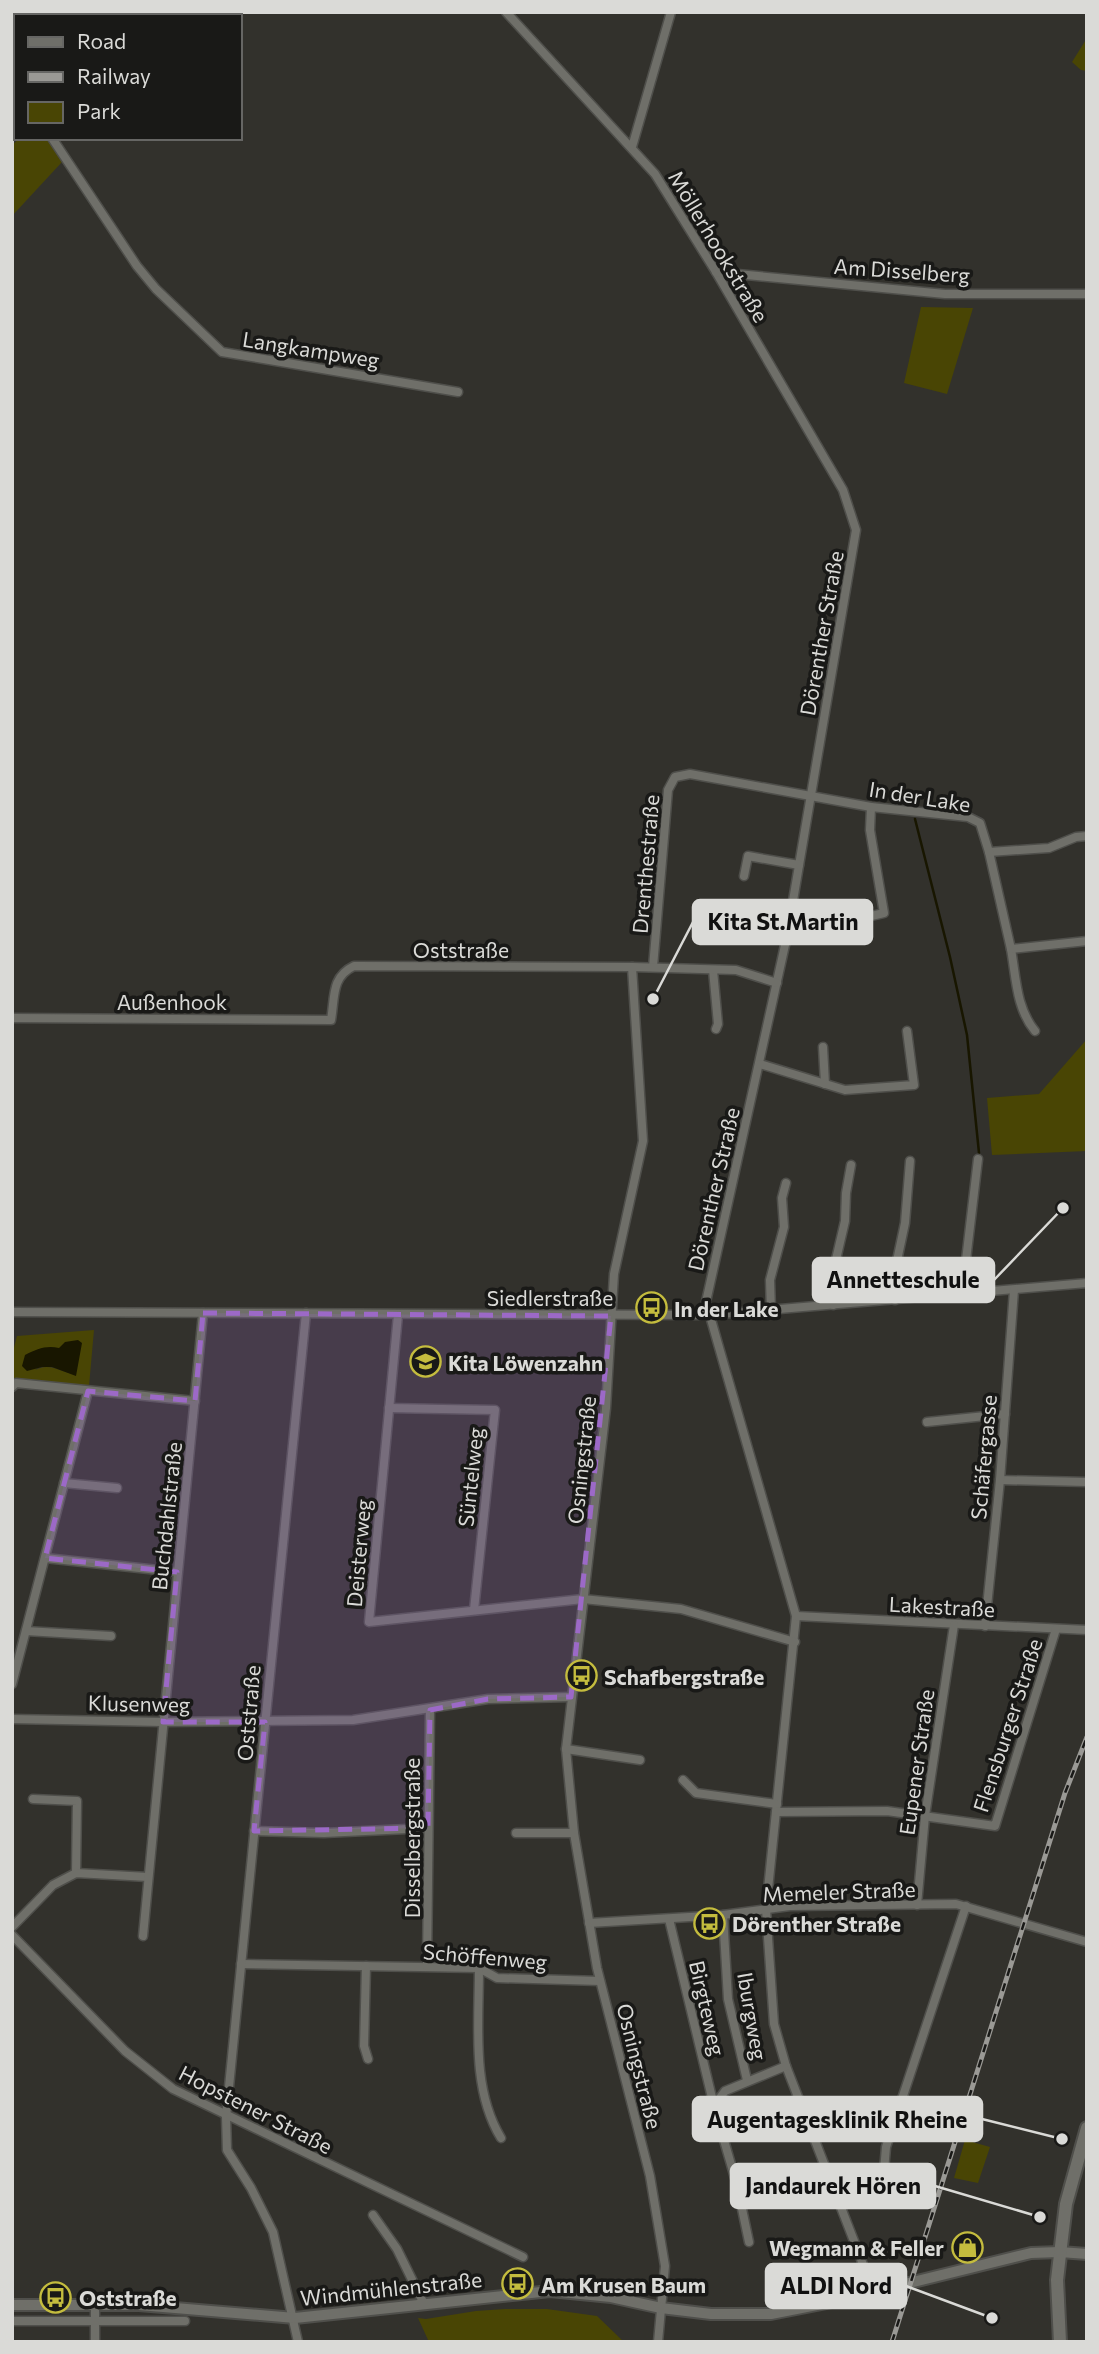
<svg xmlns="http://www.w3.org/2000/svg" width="1099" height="2354" viewBox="0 0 1099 2354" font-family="Commissioner,sans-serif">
<rect width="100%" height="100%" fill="#32312c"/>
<g fill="#494504" fill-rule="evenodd">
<path d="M1087,38V71L1081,70L1072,62Z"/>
<path d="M20,138H46L62,162L12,216V145Z"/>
<path d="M921,307L973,308L947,394L904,383Z"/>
<path d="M1087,1039V1151L992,1155L987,1098L1039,1094Z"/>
<path d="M94,1330L89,1386L12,1378V1355L17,1336ZM59,1348L76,1375C61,1372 50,1362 35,1370Z"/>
<path d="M965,2140L990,2147L978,2183L954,2178Z"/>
<path d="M505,2309H547L597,2316L624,2342H429L418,2318L426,2319L476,2311Z"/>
</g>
<path fill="#181600" d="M78,1340L82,1343L76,1376L52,1367H42L27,1371L22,1366L25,1355C37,1349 46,1345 59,1348L65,1342Z"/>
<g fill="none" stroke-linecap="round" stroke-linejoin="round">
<path stroke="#181600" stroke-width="2.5" d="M915,819L950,957L967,1035L979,1153"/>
<defs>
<g id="minor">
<path d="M506,12L655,174L716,272L843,490L856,530L787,936L706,1302L796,1616L766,1909L774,2024L786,2066L861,2259L872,2292"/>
<path d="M12,79L16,85"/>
<path d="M52,138L137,266L156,289L222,352L458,392"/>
<path d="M632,147L671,12"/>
<path d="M716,272L945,294H1087"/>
<path d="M989,852L1049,848L1076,837L1087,836"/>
<path d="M744,876L748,856L799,865"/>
<path d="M787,936L884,913L870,830L871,807"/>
<path d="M1011,949C1016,977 1016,1008 1035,1031"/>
<path d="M632,967L643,1141L614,1274L606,1408L566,1749L574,1833L597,1968L650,2176L665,2266L658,2342"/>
<path d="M653,967L668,790L675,777L690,774L871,807L968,817L980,823L989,852L1011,949L1087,941"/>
<path d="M713,970L718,1024L716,1029"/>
<path d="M12,1018L331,1020C335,997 331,977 354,966L632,967L736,970L777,983"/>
<path d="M823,1047L825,1084"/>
<path d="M760,1064L845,1090L914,1085L907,1031"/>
<path d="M962,1294L978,1159"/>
<path d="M895,1300V1270L905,1223L910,1161"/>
<path d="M833,1305L834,1268L845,1221L846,1193L851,1165"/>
<path d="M771,1311L770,1280L784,1227L782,1198L786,1183"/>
<path d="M12,1312L708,1315L1087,1283"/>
<path d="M398,1315L369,1622L583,1599L681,1609L795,1642"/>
<path d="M12,1387L16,1383L195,1401"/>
<path d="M389,1408L495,1410L474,1610"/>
<path d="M927,1422L1005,1414"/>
<path d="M1000,1480L1087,1482"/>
<path d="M64,1483L117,1488"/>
<path d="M45,1558L177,1572"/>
<path d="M796,1616L1087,1630"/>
<path d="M985,1626L1000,1480L1014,1290"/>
<path d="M26,1631L111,1636"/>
<path d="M12,1684L88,1391"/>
<path d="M12,1719L163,1722L353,1720L488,1699L571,1697"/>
<path d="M566,1749L640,1760"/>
<path d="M683,1780L696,1793L777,1804"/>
<path d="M33,1799L77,1801L76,1873"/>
<path d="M776,1812L887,1811L995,1826L1056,1629"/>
<path d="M254,1831L324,1833L428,1828"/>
<path d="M516,1833H574"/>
<path d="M917,1905L925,1816L954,1625"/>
<path d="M723,1915L728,1999L747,2080"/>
<path d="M669,1919L714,2106"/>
<path d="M589,1923L723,1915L790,1906L956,1904L1087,1942"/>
<path d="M12,1927L53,1885L76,1873L148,1877"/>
<path d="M12,1935L125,2051L173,2089L523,2257"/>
<path d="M143,1936L203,1313"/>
<path d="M241,1964L479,1968L497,1978L600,1981"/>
<path d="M366,1966L364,2046L368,2059"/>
<path d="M427,1966L430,1710"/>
<path d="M479,1968C479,2024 471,2089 501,2138"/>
<path d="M884,2171L886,2147L966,1906"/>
<path d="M373,2215L397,2249L424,2304"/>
<path d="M749,2242L737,2185L714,2106L725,2091L786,2066"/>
<path d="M95,2304V2342"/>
<path d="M12,2321H185"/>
<path d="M298,2342L273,2232L251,2188L227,2150L226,2117L306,1313"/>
</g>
<g id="tertiary">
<path d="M75,16L84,12"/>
<path d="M12,37L16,36"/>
<path d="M12,2305H139L295,2318L550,2291L611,2297L661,2308L711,2314H771L832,2302L1031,2253L1060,2252L1087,2254"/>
</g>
<path id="secondary" d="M1060,2342L1057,2280L1066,2204L1087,2128"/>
</defs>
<use href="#minor" stroke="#4f4f4b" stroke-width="11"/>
<use href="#tertiary" stroke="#4f4f4b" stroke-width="14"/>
<use href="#secondary" stroke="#4f4f4b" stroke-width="16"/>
<use href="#minor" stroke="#6f6f69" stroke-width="8"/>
<use href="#tertiary" stroke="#6f6f69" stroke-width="10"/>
<use href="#secondary" stroke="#6f6f69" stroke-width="12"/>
<defs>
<path id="rail" d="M892,2342L1065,1793L1087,1737"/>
</defs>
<use href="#rail" stroke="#9a9995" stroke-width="5"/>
<use href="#rail" stroke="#191917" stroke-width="2.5" stroke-dasharray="8" stroke-linecap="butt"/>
</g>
<path fill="#9c69c7" fill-opacity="0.2" stroke="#9c69c7" stroke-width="5" stroke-dasharray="14 9" stroke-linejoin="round" d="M203,1313L611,1316L571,1697L488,1699L430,1710L428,1828L254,1831L265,1722H163L177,1572L45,1558L88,1391L195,1401Z"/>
<defs>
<symbol id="bus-ring" viewBox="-11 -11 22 22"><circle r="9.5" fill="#191917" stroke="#c4bc3e" stroke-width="1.5"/><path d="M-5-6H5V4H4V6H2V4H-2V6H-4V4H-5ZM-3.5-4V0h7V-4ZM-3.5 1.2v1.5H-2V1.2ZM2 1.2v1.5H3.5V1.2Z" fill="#c4bc3e"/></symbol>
<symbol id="school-ring" viewBox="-11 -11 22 22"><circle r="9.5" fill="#191917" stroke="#c4bc3e" stroke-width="1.5"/><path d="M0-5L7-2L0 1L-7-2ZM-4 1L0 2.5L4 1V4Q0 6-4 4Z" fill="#c4bc3e"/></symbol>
<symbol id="shop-ring" viewBox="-11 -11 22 22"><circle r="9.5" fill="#191917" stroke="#c4bc3e" stroke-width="1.5"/><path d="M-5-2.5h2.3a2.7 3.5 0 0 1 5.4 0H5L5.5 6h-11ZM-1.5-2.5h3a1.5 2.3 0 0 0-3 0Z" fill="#c4bc3e"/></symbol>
</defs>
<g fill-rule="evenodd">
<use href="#bus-ring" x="634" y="1290" width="35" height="35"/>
<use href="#school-ring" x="408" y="1344" width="35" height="35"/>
<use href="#bus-ring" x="564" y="1658" width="35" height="35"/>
<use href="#bus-ring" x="692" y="1906" width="35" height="35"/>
<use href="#shop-ring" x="950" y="2230" width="35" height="35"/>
<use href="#bus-ring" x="500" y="2266" width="35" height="35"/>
<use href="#bus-ring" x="38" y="2280" width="35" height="35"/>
</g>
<g text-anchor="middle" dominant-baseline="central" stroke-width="7" stroke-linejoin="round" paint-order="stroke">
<g font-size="21" fill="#dadad7" stroke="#191917">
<text transform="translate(719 246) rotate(59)">Möllerhookstraße</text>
<text transform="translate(902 270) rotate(4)">Am Disselberg</text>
<text transform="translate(311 349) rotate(9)">Langkampweg</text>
<text transform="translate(821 633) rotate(-80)">Dörenther Straße</text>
<text transform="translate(920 796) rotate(9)">In der Lake</text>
<text transform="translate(645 864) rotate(-85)">Drenthestraße</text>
<text x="461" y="949">Oststraße</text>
<text x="172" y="1001">Außenhook</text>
<text transform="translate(713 1189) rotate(-77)">Dörenther Straße</text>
<text x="550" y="1297">Siedlerstraße</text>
<text transform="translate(983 1457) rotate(-85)">Schäfergasse</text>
<text transform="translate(581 1460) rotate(-84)">Osningstraße</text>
<text transform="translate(470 1477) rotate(-84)">Süntelweg</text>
<text transform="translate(166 1516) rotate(-84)">Buchdahlstraße</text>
<text transform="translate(358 1553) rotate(-85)">Deisterweg</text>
<text transform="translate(942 1606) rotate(3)">Lakestraße</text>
<text transform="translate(139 1703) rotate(1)">Klusenweg</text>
<text transform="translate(248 1713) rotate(-85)">Oststraße</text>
<text transform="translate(1007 1725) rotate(-72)">Flensburger Straße</text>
<text transform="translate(916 1762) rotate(-82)">Eupener Straße</text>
<text transform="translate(411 1838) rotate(-90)">Disselbergstraße</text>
<text transform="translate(839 1891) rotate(-2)">Memeler Straße</text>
<text transform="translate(485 1956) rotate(5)">Schöffenweg</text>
<text transform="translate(708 2008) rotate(77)">Birgteweg</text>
<text transform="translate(753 2016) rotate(80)">Iburgweg</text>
<text transform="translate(640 2066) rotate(76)">Osningstraße</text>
<text transform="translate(256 2109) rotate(27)">Hopstener Straße</text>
<text transform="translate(391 2288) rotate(-6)">Windmühlenstraße</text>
</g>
<g font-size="21" font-weight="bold" fill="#dadad7" stroke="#191917" text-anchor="start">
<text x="674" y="1308">In der Lake</text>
<text x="448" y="1362">Kita Löwenzahn</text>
<text x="604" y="1676">Schafbergstraße</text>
<text x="732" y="1923">Dörenther Straße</text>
<text x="944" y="2247" text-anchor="end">Wegmann &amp; Feller</text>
<text x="541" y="2284">Am Krusen Baum</text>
<text x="79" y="2297">Oststraße</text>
</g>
</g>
<path fill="none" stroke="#dadad7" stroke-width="2.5" d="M653 999L693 922M1063 1208L994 1280M1062 2139L982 2119M1040 2217L935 2186M992 2318L906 2286"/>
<g fill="#dadad7" stroke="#191917" stroke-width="2.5">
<circle cx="653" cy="999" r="7"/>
<circle cx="1063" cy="1208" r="7"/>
<circle cx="1062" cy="2139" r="7"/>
<circle cx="1040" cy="2217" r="7"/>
<circle cx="992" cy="2318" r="7"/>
</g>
<g fill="#dadad7" stroke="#dadad7" stroke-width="2.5">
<rect x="693" y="900" width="179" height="44" rx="7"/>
<rect x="813" y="1258" width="181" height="44" rx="7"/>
<rect x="693" y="2097" width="289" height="44" rx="7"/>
<rect x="731" y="2164" width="204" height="44" rx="7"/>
<rect x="766" y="2264" width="140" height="44" rx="7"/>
</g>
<g font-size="23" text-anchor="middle" font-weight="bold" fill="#111">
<text x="783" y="930">Kita St.Martin</text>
<text x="903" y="1288">Annetteschule</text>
<text x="837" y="2128">Augentagesklinik Rheine</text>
<text x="833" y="2194">Jandaurek Hören</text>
<text x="836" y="2294">ALDI Nord</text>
</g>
<rect width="1099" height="2354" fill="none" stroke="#dadad7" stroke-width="28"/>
<rect x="14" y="14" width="228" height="126" fill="#191917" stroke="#666664" stroke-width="2"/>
<rect x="28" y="37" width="35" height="10" fill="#6f6f69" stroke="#666664" stroke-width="2"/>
<text x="77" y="49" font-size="21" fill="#dadad7">Road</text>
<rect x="28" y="72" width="35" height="10" fill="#9a9995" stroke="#666664" stroke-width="2"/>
<text x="77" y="84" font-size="21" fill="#dadad7">Railway</text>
<rect x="28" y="102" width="35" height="21" fill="#494504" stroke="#666664" stroke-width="2"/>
<text x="77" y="119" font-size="21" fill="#dadad7">Park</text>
</svg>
